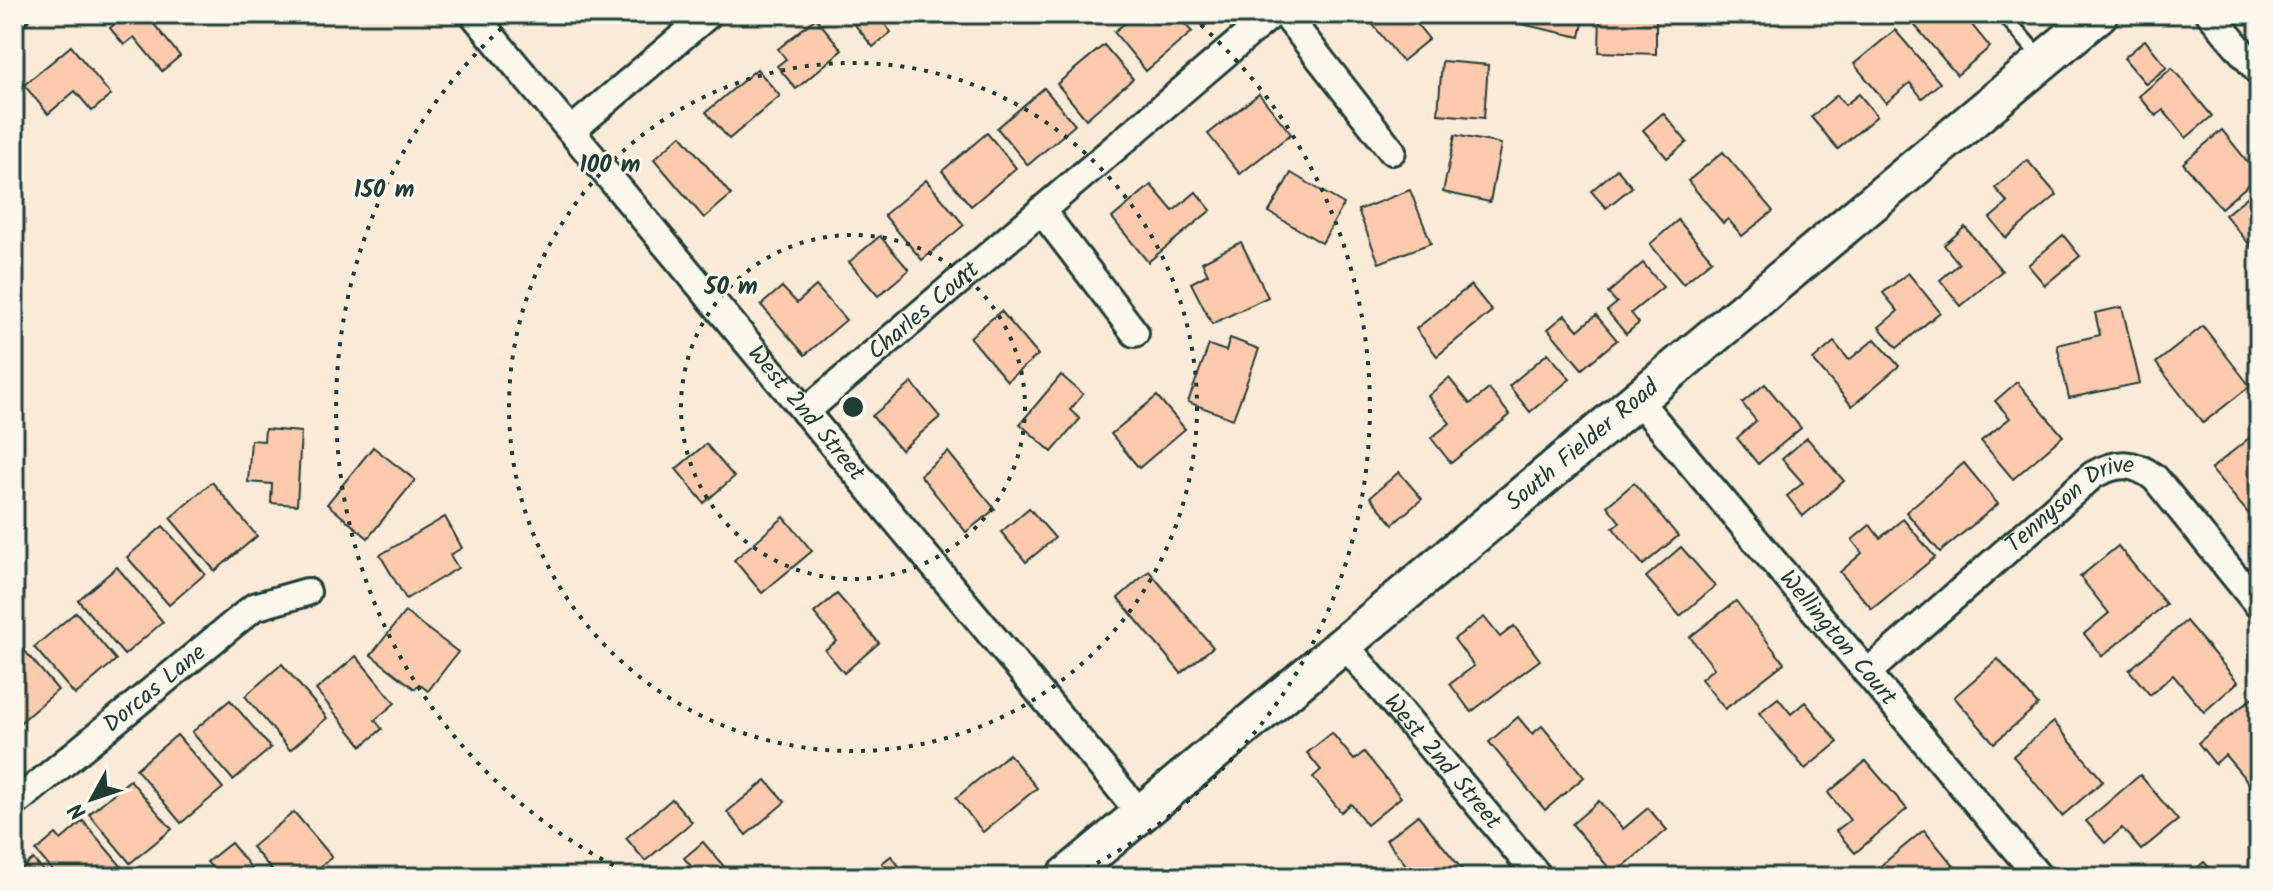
<svg xmlns="http://www.w3.org/2000/svg" width="2273" height="891" viewBox="0 0 2273 891" font-family="Kalam,sans-serif">
<rect width="100%" height="100%" fill="#fcead9"/>
<filter id="ink" filterUnits="userSpaceOnUse"><feTurbulence type="fractalNoise" baseFrequency=".0125" numOctaves="2"/><feDisplacementMap in="SourceGraphic" scale="16" xChannelSelector="R" yChannelSelector="G"/><feConvolveMatrix kernelMatrix="1 2 1 2 8 2 1 2 1" color-interpolation-filters="sRGB"/></filter>
<g filter="url(#ink)">
<g fill="#fecaae" stroke="#1f3d34" stroke-width="2">
<path d="M114,14H161L153,23L180,56L162,71L134,37L124,45L110,28L119,20Z"/>
<path d="M846,14H883L879,17L891,32L873,47Z"/>
<path d="M1136,14H1176L1192,32L1146,71L1114,32Z"/>
<path d="M1192,14H1219L1203,27Z"/>
<path d="M1369,14H1427L1416,23L1429,39L1402,61L1366,16Z"/>
<path d="M1523,14H1585L1580,37L1521,24Z"/>
<path d="M1600,14H1656V54L1599,52Z"/>
<path d="M1905,14H1963L1990,47L1957,75Z"/>
<path d="M816,18L842,50L796,89L777,66L786,59L778,49Z"/>
<path d="M1895,30L1940,83L1922,98L1910,83L1886,103L1854,64Z"/>
<path d="M2145,40L2167,67L2146,84L2124,58Z"/>
<path d="M1104,45L1133,79L1086,119L1057,84Z"/>
<path d="M71,46L111,95L92,111L75,91L48,114L24,85Z"/>
<path d="M1442,61L1488,65L1484,118L1438,114Z"/>
<path d="M2172,68L2212,116L2186,138L2163,110L2156,116L2139,96Z"/>
<path d="M757,69L780,96L729,139L706,112Z"/>
<path d="M1044,88L1075,125L1028,165L997,128Z"/>
<path d="M1259,94L1291,134L1240,174L1208,134Z"/>
<path d="M1859,94L1877,116L1838,149L1811,117L1837,95L1845,105Z"/>
<path d="M1663,113L1687,142L1667,158L1643,130Z"/>
<path d="M2222,130L2259,176L2221,208L2183,163Z"/>
<path d="M987,133L1016,168L971,206L942,171Z"/>
<path d="M681,135L731,195L704,218L654,159Z"/>
<path d="M1455,135L1501,144L1490,202L1443,192Z"/>
<path d="M1723,152L1773,211L1742,236L1728,219L1723,223L1688,181Z"/>
<path d="M2027,160L2057,195L2006,238L1990,218L2008,203L1995,188Z"/>
<path d="M1617,169L1632,187L1606,208L1591,191Z"/>
<path d="M1291,173L1344,204L1322,243L1269,212Z"/>
<path d="M926,180L964,225L922,260L884,215Z"/>
<path d="M1151,185L1173,211L1196,192L1211,210L1148,262L1112,218Z"/>
<path d="M2257,189L2259,192V256L2225,215Z"/>
<path d="M1410,190L1431,243L1379,263L1358,210Z"/>
<path d="M1678,220L1712,260L1683,284L1650,244Z"/>
<path d="M1965,227L2002,271L1961,306L1940,280L1959,264L1944,245Z"/>
<path d="M2063,235L2080,256L2045,285L2028,265Z"/>
<path d="M880,236L909,270L878,296L849,262Z"/>
<path d="M1241,242L1268,297L1212,324L1191,283L1208,274L1202,262Z"/>
<path d="M1643,263L1663,287L1631,313L1639,323L1626,334L1607,311L1617,303L1608,293Z"/>
<path d="M1908,273L1940,312L1897,348L1879,327L1898,311L1883,293Z"/>
<path d="M1471,285L1492,311L1437,356L1416,329Z"/>
<path d="M816,286L846,320L805,355L761,305L782,287L797,303Z"/>
<path d="M2122,307L2140,383L2069,398L2057,345L2100,335L2095,313Z"/>
<path d="M1001,311L1038,355L1007,381L970,337Z"/>
<path d="M1565,315L1578,330L1596,315L1617,340L1582,369L1548,329Z"/>
<path d="M2203,326L2250,386L2203,423L2156,363Z"/>
<path d="M1230,338L1259,349L1233,419L1188,402L1209,345L1226,351Z"/>
<path d="M1875,339L1899,366L1852,406L1813,360L1834,342L1849,360Z"/>
<path d="M1548,353L1570,379L1530,412L1509,386Z"/>
<path d="M1061,375L1083,394L1070,410L1080,419L1052,452L1020,424Z"/>
<path d="M1449,378L1470,404L1489,389L1510,415L1451,463L1431,438L1450,423L1428,396Z"/>
<path d="M2017,382L2063,436L2013,479L1981,441L2010,418L1995,401Z"/>
<path d="M912,383L940,417L901,450L872,416Z"/>
<path d="M1765,384L1801,428L1758,464L1737,438L1756,421L1742,403Z"/>
<path d="M1157,396L1185,429L1139,468L1111,434Z"/>
<path d="M265,429L301,432L297,505L271,503L272,484L248,482L251,440L264,441Z"/>
<path d="M2259,430V523L2258,525L2211,469Z"/>
<path d="M1807,438L1844,481L1803,516L1787,496L1803,483L1782,459Z"/>
<path d="M706,444L734,477L704,503L676,469Z"/>
<path d="M373,447L415,480L368,538L327,504Z"/>
<path d="M948,452L995,509L966,532L920,475Z"/>
<path d="M1964,463L1998,504L1940,552L1906,512Z"/>
<path d="M1399,472L1422,499L1393,524L1370,497Z"/>
<path d="M212,482L257,536L215,571L170,518Z"/>
<path d="M1634,483L1678,536L1643,565L1613,528L1620,522L1607,506Z"/>
<path d="M1029,508L1055,538L1026,562L1001,532Z"/>
<path d="M445,517L462,548L450,555L458,568L406,599L380,555Z"/>
<path d="M784,517L812,551L762,593L734,560Z"/>
<path d="M1903,519L1935,557L1872,609L1840,572L1862,553L1852,540L1870,525L1880,538Z"/>
<path d="M163,526L205,574L169,605L127,557Z"/>
<path d="M2118,546L2166,604L2102,656L2084,634L2109,613L2080,577Z"/>
<path d="M1681,547L1715,586L1680,616L1646,577Z"/>
<path d="M117,567L163,622L124,655L78,600Z"/>
<path d="M1149,571L1213,647L1181,673L1118,598Z"/>
<path d="M837,594L879,643L844,673L825,650L837,641L814,613Z"/>
<path d="M1736,601L1784,663L1725,709L1701,679L1714,668L1690,637Z"/>
<path d="M76,612L116,660L75,695L34,647Z"/>
<path d="M405,612L458,652L428,691L419,684L415,689L371,655Z"/>
<path d="M1484,617L1500,637L1514,626L1540,660L1471,712L1450,684L1474,666L1454,639Z"/>
<path d="M2186,621L2238,682L2204,712L2173,675L2150,695L2129,670Z"/>
<path d="M19,644L58,690L16,726L14,648Z"/>
<path d="M356,656L395,703L375,720L382,729L362,746L316,690Z"/>
<path d="M1998,659L2038,705L1994,743L1954,697Z"/>
<path d="M282,664L327,718L290,750L245,696Z"/>
<path d="M1778,698L1791,714L1805,702L1838,742L1805,769L1759,713Z"/>
<path d="M2252,698L2259,706V795L2225,755L2215,764L2198,743Z"/>
<path d="M230,700L271,748L233,780L192,732Z"/>
<path d="M1518,717L1532,734L1542,726L1584,777L1545,810L1489,742Z"/>
<path d="M2054,722L2103,781L2062,816L2013,756Z"/>
<path d="M1332,733L1354,760L1364,752L1401,797L1367,825L1351,804L1341,812L1313,777L1321,770L1307,753Z"/>
<path d="M177,735L223,788L181,823L136,769Z"/>
<path d="M1009,754L1037,788L983,832L956,798Z"/>
<path d="M1866,761L1907,809L1855,853L1836,831L1850,820L1828,793Z"/>
<path d="M2140,775L2178,820L2141,850L2122,828L2105,843L2086,821Z"/>
<path d="M130,780L172,829L130,863L89,814Z"/>
<path d="M766,780L785,802L746,835L727,812Z"/>
<path d="M672,799L692,822L645,861L626,838Z"/>
<path d="M1599,801L1623,829L1648,808L1667,830L1614,874L1572,824Z"/>
<path d="M294,812L332,857L308,877H278L252,847Z"/>
<path d="M1418,815L1464,872L1459,877H1394L1407,866L1386,840Z"/>
<path d="M83,821L121,866L108,877H58L36,851L56,834L61,840Z"/>
<path d="M1924,830L1963,877H1867Z"/>
<path d="M703,842L733,877H700L684,858Z"/>
<path d="M231,843L255,872L249,877H211L216,873L207,862Z"/>
<path d="M891,856L908,877H893L882,863Z"/>
<path d="M33,859L48,877H14V875Z"/>
<path d="M2204,862L2218,877H2187Z"/>
</g>
<g fill="none" stroke-linecap="round" stroke-linejoin="round">
<defs>
<path id="service" d="M2003,14L2041,58"/>
<g id="minor">
<path id="s1" d="M473,14L1141,814"/>
<path d="M1285,14L1392,151"/>
<path d="M2210,14L2259,72"/>
<path d="M14,15L15,14"/>
<path d="M571,131L709,14"/>
<path d="M1041,210L1135,333"/>
<path id="s2" d="M1637,399L2039,877"/>
<path id="s3" d="M805,412L1272,14"/>
<path id="s4" d="M1345,645L1539,877"/>
<path id="s5" d="M1867,673L2093,475C2117,462 2133,461 2155,478L2259,606"/>
<path id="s6" d="M14,804L254,607L307,592"/>
</g>
<g id="secondary">
<path id="s7" d="M1065,877L2099,14"/>
</g>
</defs>
<use href="#service" stroke="#1f3d34" stroke-width="18"/>
<use href="#minor" stroke="#1f3d34" stroke-width="32"/>
<use href="#secondary" stroke="#1f3d34" stroke-width="42"/>
<use href="#service" stroke="#fbf7ec" stroke-width="12"/>
<use href="#minor" stroke="#fbf7ec" stroke-width="26"/>
<use href="#secondary" stroke="#fbf7ec" stroke-width="36"/>
</g>
</g>
<g fill="none" stroke="#1f3d34" stroke-width="4" stroke-dasharray="4 8">
<circle cx="853" cy="407" r="172"/>
<circle cx="853" cy="407" r="344"/>
<path d="M635 876A517 517 0 0 1 514 17M1192 17A517 517 0 0 1 1071 876"/>
</g>
<g text-anchor="middle" dominant-baseline="central" stroke-width="6" stroke-linejoin="round" paint-order="stroke">
<g font-size="24" fill="#1f3d34" stroke="#fbf7ec">
<text stroke="none"><textPath href="#s3" startOffset="156">Charles Court</textPath></text>
<text stroke="none"><textPath href="#s1" startOffset="520">West 2nd Street</textPath></text>
<text stroke="none"><textPath href="#s7" startOffset="674">South Fielder Road</textPath></text>
<text stroke="none"><textPath href="#s5" startOffset="266">Tennyson Drive</textPath></text>
<text stroke="none"><textPath href="#s2" startOffset="312">Wellington Court</textPath></text>
<text stroke="none"><textPath href="#s6" startOffset="182">Dorcas Lane</textPath></text>
<text stroke="none"><textPath href="#s4" startOffset="152">West 2nd Street</textPath></text>
</g>
</g>
<circle cx="853" cy="407" r="12" fill="#1f3d34" stroke="#fbf7ec" stroke-width="4"/>
<g font-size="24" text-anchor="middle" font-weight="bold" fill="#1f3d34" stroke="#fbf7ec" stroke-width="6" stroke-linejoin="round" paint-order="stroke">
<text x="610" y="172">100 m</text>
<text x="384" y="197">150 m</text>
<text x="731" y="294">50 m</text>
</g>
<rect width="2273" height="891" fill="none" stroke="#fbf7ec" stroke-width="48"/>
<rect x="24" y="24" width="2225" height="843" fill="none" stroke="#1f3d34" stroke-width="3" filter="url(#ink)"/>
<g transform="translate(92 799) rotate(230)" stroke="#fbf7ec" stroke-width="6" paint-order="stroke">
<path d="M0-6L14 30L0 20L-14 30Z" fill="#1f3d34"/>
<text y="-12" font-size="22" font-weight="bold" text-anchor="middle" fill="#1f3d34">N</text>
</g>
</svg>
